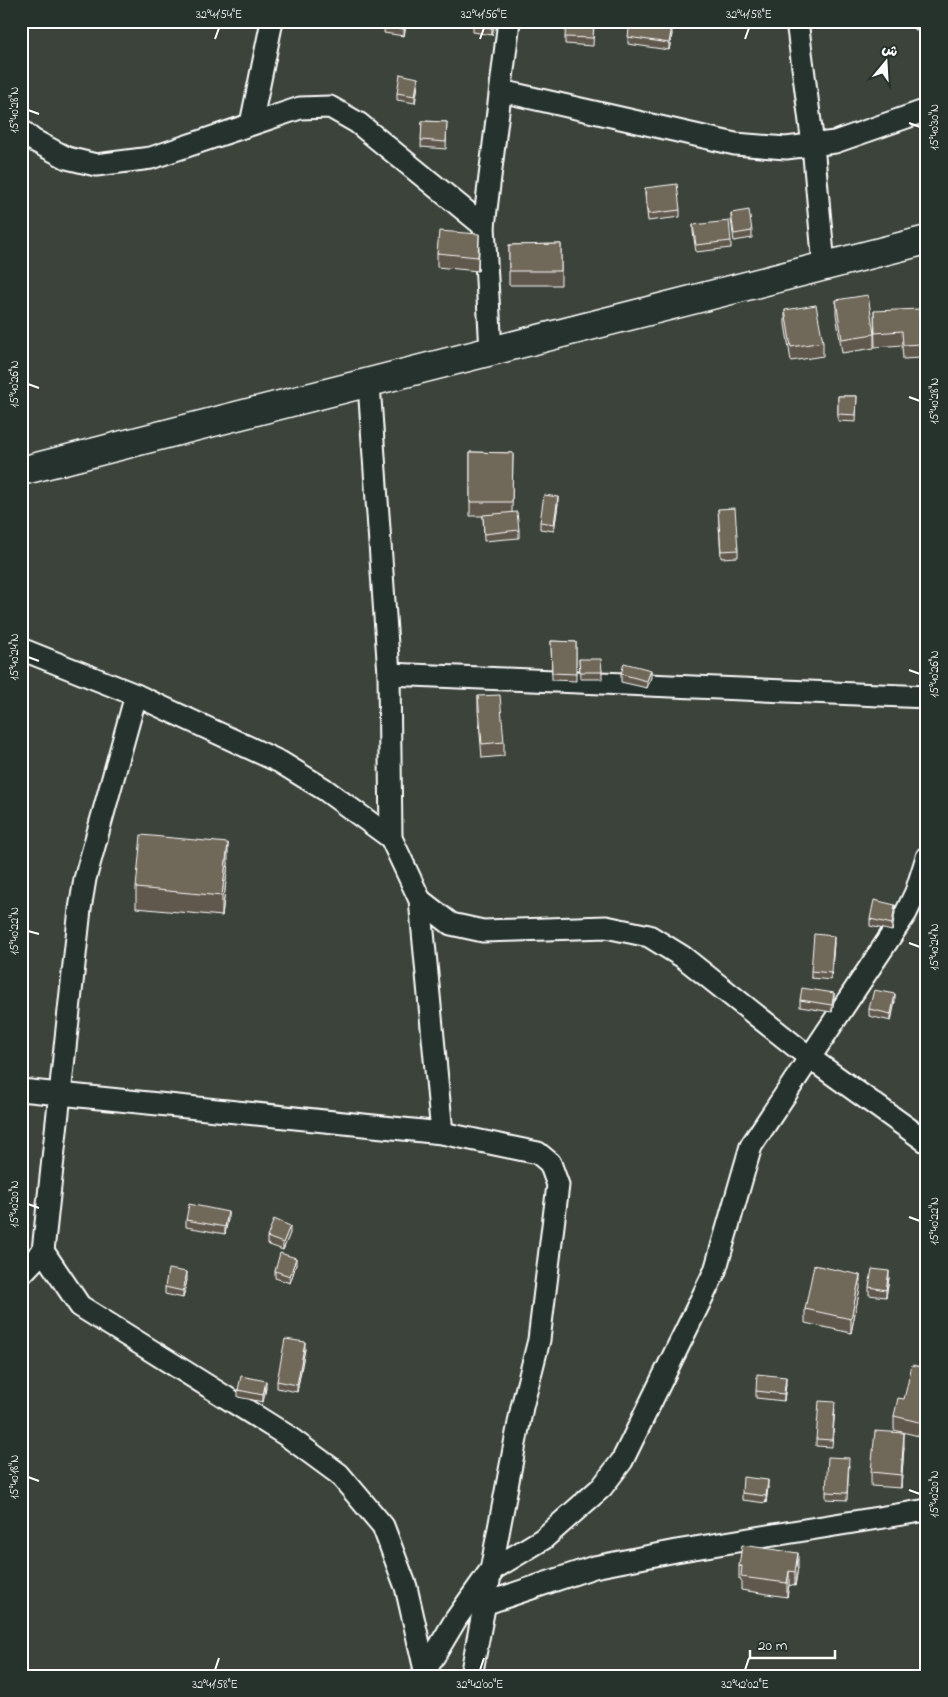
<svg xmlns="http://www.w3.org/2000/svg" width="948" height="1697" viewBox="0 0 948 1697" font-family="'Indie Flower','Playpen Sans Arabic',sans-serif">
<rect width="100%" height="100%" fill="#3c433a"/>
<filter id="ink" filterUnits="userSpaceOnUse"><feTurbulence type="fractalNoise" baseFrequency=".02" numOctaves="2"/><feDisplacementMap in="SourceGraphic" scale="10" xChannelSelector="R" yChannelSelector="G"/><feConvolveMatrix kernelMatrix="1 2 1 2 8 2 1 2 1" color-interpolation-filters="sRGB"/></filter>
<g filter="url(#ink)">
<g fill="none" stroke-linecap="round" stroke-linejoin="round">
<defs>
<g id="minor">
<path d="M797,21L813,145L824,266"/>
<path d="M924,21L927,23"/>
<path d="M501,91L735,144L786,148L835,142L927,110"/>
<path d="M251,124L272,21"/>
<path d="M21,130L33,140L67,158L96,165L151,158L300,108L330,107L358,123L484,226"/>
<path d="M491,351L484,226L509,21"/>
<path d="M369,384L389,674L391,838L420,900L442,1133"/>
<path d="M21,649L136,695L280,762L324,789L391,838"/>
<path d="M389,674L927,697"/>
<path d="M420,900L451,924L483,931L606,927L649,936L683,957L810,1058L927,1142"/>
<path d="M21,1090L442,1133L538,1153L550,1163L558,1185L539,1340L522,1407L471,1676"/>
<path d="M43,1251L80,1306L286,1435L339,1474L383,1526L406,1587L425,1670"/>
<path d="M21,1274L43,1251L80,909L85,879L136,695"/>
<path d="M484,1604L594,1567L676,1551L927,1510"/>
<path d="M422,1676L456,1619L490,1571L543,1539L602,1487L622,1461L715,1271L751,1146L906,913L916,892L927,857"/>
</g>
<path id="tertiary" d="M21,471L927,240"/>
</defs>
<use href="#minor" stroke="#fff" stroke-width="25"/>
<use href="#tertiary" stroke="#fff" stroke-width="31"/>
<use href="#minor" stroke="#26332d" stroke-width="21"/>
<use href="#tertiary" stroke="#26332d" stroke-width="28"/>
</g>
<g fill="#60594d" stroke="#fff">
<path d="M385,21H407L404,36L384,33Z"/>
<path d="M495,21L492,35L473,32V25Z"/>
<path d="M594,21L593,46L565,44V37Z"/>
<path d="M672,34L669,50L628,44V37Z"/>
<path d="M418,85L415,103L397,100V93Z"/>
<path d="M422,121L447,122L446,149L421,147Z"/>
<path d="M645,188L680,210V217L648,221L645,195Z"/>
<path d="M731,213L752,231V238L734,241L731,220Z"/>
<path d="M693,225L731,241V248L696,252L693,232Z"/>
<path d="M561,244V285H509V245Z"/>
<path d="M479,248L478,271L437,267V253Z"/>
<path d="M836,300L874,334V348L842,353L836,314Z"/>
<path d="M785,310L823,342V356L791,361L785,324Z"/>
<path d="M874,311L921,344V358L903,359L902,345L875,347Z"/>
<path d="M838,396H857L856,422L838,421Z"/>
<path d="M470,452L513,453L512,512L519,530V538L484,541L483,516H470Z"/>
<path d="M558,504L554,531L540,529V522Z"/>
<path d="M718,509L738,550V557L721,558Z"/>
<path d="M551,641L576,642V681L552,680Z"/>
<path d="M579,659L602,672V679H580Z"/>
<path d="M621,674L651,677L647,688L621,682Z"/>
<path d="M478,696L504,742V756L482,758L478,710Z"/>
<path d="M228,863L222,916L136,908V888Z"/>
<path d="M895,912L892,931L870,926V919Z"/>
<path d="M834,943L831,980L811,978V971Z"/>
<path d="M800,1000H834L832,1012L800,1007Z"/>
<path d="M895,1001L891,1021L869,1016V1009Z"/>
<path d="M228,1219L225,1234L186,1227V1220Z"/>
<path d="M290,1233L283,1250L267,1244V1237Z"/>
<path d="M296,1265L290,1283L275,1278V1271Z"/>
<path d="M889,1278L886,1297L869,1295V1287Z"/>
<path d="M187,1280L183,1298L165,1294V1287Z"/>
<path d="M860,1288L851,1333L805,1323V1309Z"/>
<path d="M305,1349L297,1392L277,1388V1381Z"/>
<path d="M927,1368V1438L894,1430V1416L904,1399Z"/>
<path d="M786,1384L784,1401L756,1398V1391Z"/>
<path d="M266,1388L263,1402L238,1397V1390Z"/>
<path d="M835,1409L832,1447L816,1446V1439Z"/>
<path d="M904,1447L901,1488L871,1486V1472Z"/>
<path d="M849,1465L847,1500L826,1499V1492Z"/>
<path d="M768,1487L766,1503L742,1500V1493Z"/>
<path d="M739,1566L798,1567L795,1586L789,1585L787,1597L741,1590V1580L739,1579Z"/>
</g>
<g fill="#4e483e" stroke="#fff">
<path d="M406,21H407L404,36V29Z"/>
<path d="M494,21H495L492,35V28Z"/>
<path d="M672,26V34L669,50V43Z"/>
<path d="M418,78V85L415,103V96Z"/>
<path d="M479,234V248L478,271V257Z"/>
<path d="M558,497V504L554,531V524Z"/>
<path d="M651,670V677L647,688V681Z"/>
<path d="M228,843V863L222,916V896Z"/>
<path d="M895,905V912L892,931V924Z"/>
<path d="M834,936V943L831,980V973Z"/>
<path d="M834,993V1000L832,1012V1005Z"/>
<path d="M895,994V1001L891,1021V1014Z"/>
<path d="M228,1212V1219L225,1234V1227Z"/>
<path d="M290,1226V1233L283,1250V1243Z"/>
<path d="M296,1258V1265L290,1283V1276Z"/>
<path d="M889,1271V1278L886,1297V1290Z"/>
<path d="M187,1272V1280L183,1298V1291Z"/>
<path d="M860,1275V1288L851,1333V1319Z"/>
<path d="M305,1342V1349L297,1392V1385Z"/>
<path d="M786,1377V1384L784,1401V1394Z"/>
<path d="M266,1381V1388L263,1402V1395Z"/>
<path d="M904,1433V1447L901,1488V1475Z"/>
<path d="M768,1480V1487L766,1503V1496Z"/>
<path d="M798,1553V1567L795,1586V1572Z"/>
<path d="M789,1571V1585L787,1597V1583Z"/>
</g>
<g fill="#706759" stroke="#fff">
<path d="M385,21H406L404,29L384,26Z"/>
<path d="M474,21H494L492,28L473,25Z"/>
<path d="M566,21H594L593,38L565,37Z"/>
<path d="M630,21H641L672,26L669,43L628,37Z"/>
<path d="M400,74L418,78L415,96L397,93Z"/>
<path d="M422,121L447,122L446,142L421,140Z"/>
<path d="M677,184L680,210L648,214L645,188Z"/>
<path d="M749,210L752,231L734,234L731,213Z"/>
<path d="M729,221L731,241L696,245L693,225Z"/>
<path d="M439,231L479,234L478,257L437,253Z"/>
<path d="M561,244V271H509V245Z"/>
<path d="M868,295L874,334L842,339L836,300Z"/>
<path d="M816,305L823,342L791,347L785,310Z"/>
<path d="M919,309L921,344L903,345L902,331L875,333L874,311Z"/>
<path d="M838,396H857L856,415L838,414Z"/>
<path d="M470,452L513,453L512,502H470Z"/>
<path d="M544,495L558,497L554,524L540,522Z"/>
<path d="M735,508L738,550L721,551L718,509Z"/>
<path d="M517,512L519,530L484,534L483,515Z"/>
<path d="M551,641L576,642V674L552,673Z"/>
<path d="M579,659H601L602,672H580Z"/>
<path d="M624,663L651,670L647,681L621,674Z"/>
<path d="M500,695L504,742L482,744L478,696Z"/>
<path d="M141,835L228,843L222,896L136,888Z"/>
<path d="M874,900L895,905L892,924L870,919Z"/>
<path d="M814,934L834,936L831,973L811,971Z"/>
<path d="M802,988L834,993L832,1005L800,1000Z"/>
<path d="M874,990L895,994L891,1014L869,1009Z"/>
<path d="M189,1204L228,1212L225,1227L186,1220Z"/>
<path d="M274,1219L290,1226L283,1243L267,1237Z"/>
<path d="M280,1253L296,1258L290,1276L275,1271Z"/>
<path d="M814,1265L860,1275L851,1319L805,1309Z"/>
<path d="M168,1269L187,1272L183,1291L165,1287Z"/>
<path d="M872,1269L889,1271L886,1290L869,1287Z"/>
<path d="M285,1339L305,1342L297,1385L277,1381Z"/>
<path d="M912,1365L927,1368V1424L894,1416L898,1398L904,1399Z"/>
<path d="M757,1374L786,1377L784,1394L756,1391Z"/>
<path d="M241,1376L266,1381L263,1395L238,1390Z"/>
<path d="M819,1401L835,1402L832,1440L816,1439Z"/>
<path d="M875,1431L904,1433L901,1475L871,1472Z"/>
<path d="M828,1457L849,1458L847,1493L826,1492Z"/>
<path d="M743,1477L768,1480L766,1496L742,1493Z"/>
<path d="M742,1545L798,1553L795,1572L789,1571L787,1583L741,1577L742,1566H739Z"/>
</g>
</g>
<path fill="none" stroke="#fff" stroke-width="2" d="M215,39L219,28M480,39L484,28M745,39L749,28M28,110L39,114M909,123L920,127M28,384L39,388M909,397L920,401M28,657L39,661M909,670L920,674M28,931L39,934M909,943L920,947M28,1204L39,1208M909,1217L920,1221M28,1477L39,1481M909,1490L920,1494M215,1670L219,1658M480,1670L484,1658M745,1670L749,1658"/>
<rect width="948" height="1697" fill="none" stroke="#26332d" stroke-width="55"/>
<g transform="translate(886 62) rotate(18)" stroke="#26332d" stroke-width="4" paint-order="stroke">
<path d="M0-4L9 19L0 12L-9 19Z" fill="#ffffff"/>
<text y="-8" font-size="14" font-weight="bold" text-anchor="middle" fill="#ffffff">ش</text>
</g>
<path d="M750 1650v8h85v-8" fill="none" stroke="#ffffff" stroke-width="2.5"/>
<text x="758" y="1650" font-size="15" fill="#ffffff" stroke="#26332d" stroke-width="4" paint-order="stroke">20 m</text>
<rect x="28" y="28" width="892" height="1642" fill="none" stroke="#fff" stroke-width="2"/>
<g font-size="12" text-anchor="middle" fill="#fff">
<text x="219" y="18">32°41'54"E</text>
<text x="484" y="18">32°41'56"E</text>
<text x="749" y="18">32°41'58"E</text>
<text transform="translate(14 110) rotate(-90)" y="4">15°40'28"N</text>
<text transform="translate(934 127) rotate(-90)" y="4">15°40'30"N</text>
<text transform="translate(14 384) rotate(-90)" y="4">15°40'26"N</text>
<text transform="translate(934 401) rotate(-90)" y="4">15°40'28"N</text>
<text transform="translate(14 657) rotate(-90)" y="4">15°40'24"N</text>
<text transform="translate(934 674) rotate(-90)" y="4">15°40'26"N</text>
<text transform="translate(14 931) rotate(-90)" y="4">15°40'22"N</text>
<text transform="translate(934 947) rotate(-90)" y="4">15°40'24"N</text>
<text transform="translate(14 1204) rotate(-90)" y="4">15°40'20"N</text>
<text transform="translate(934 1221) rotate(-90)" y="4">15°40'22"N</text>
<text transform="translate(14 1477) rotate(-90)" y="4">15°40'18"N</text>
<text transform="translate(934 1494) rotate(-90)" y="4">15°40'20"N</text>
<text x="215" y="1688">32°41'58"E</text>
<text x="480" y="1688">32°42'00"E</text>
<text x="745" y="1688">32°42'02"E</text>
</g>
</svg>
